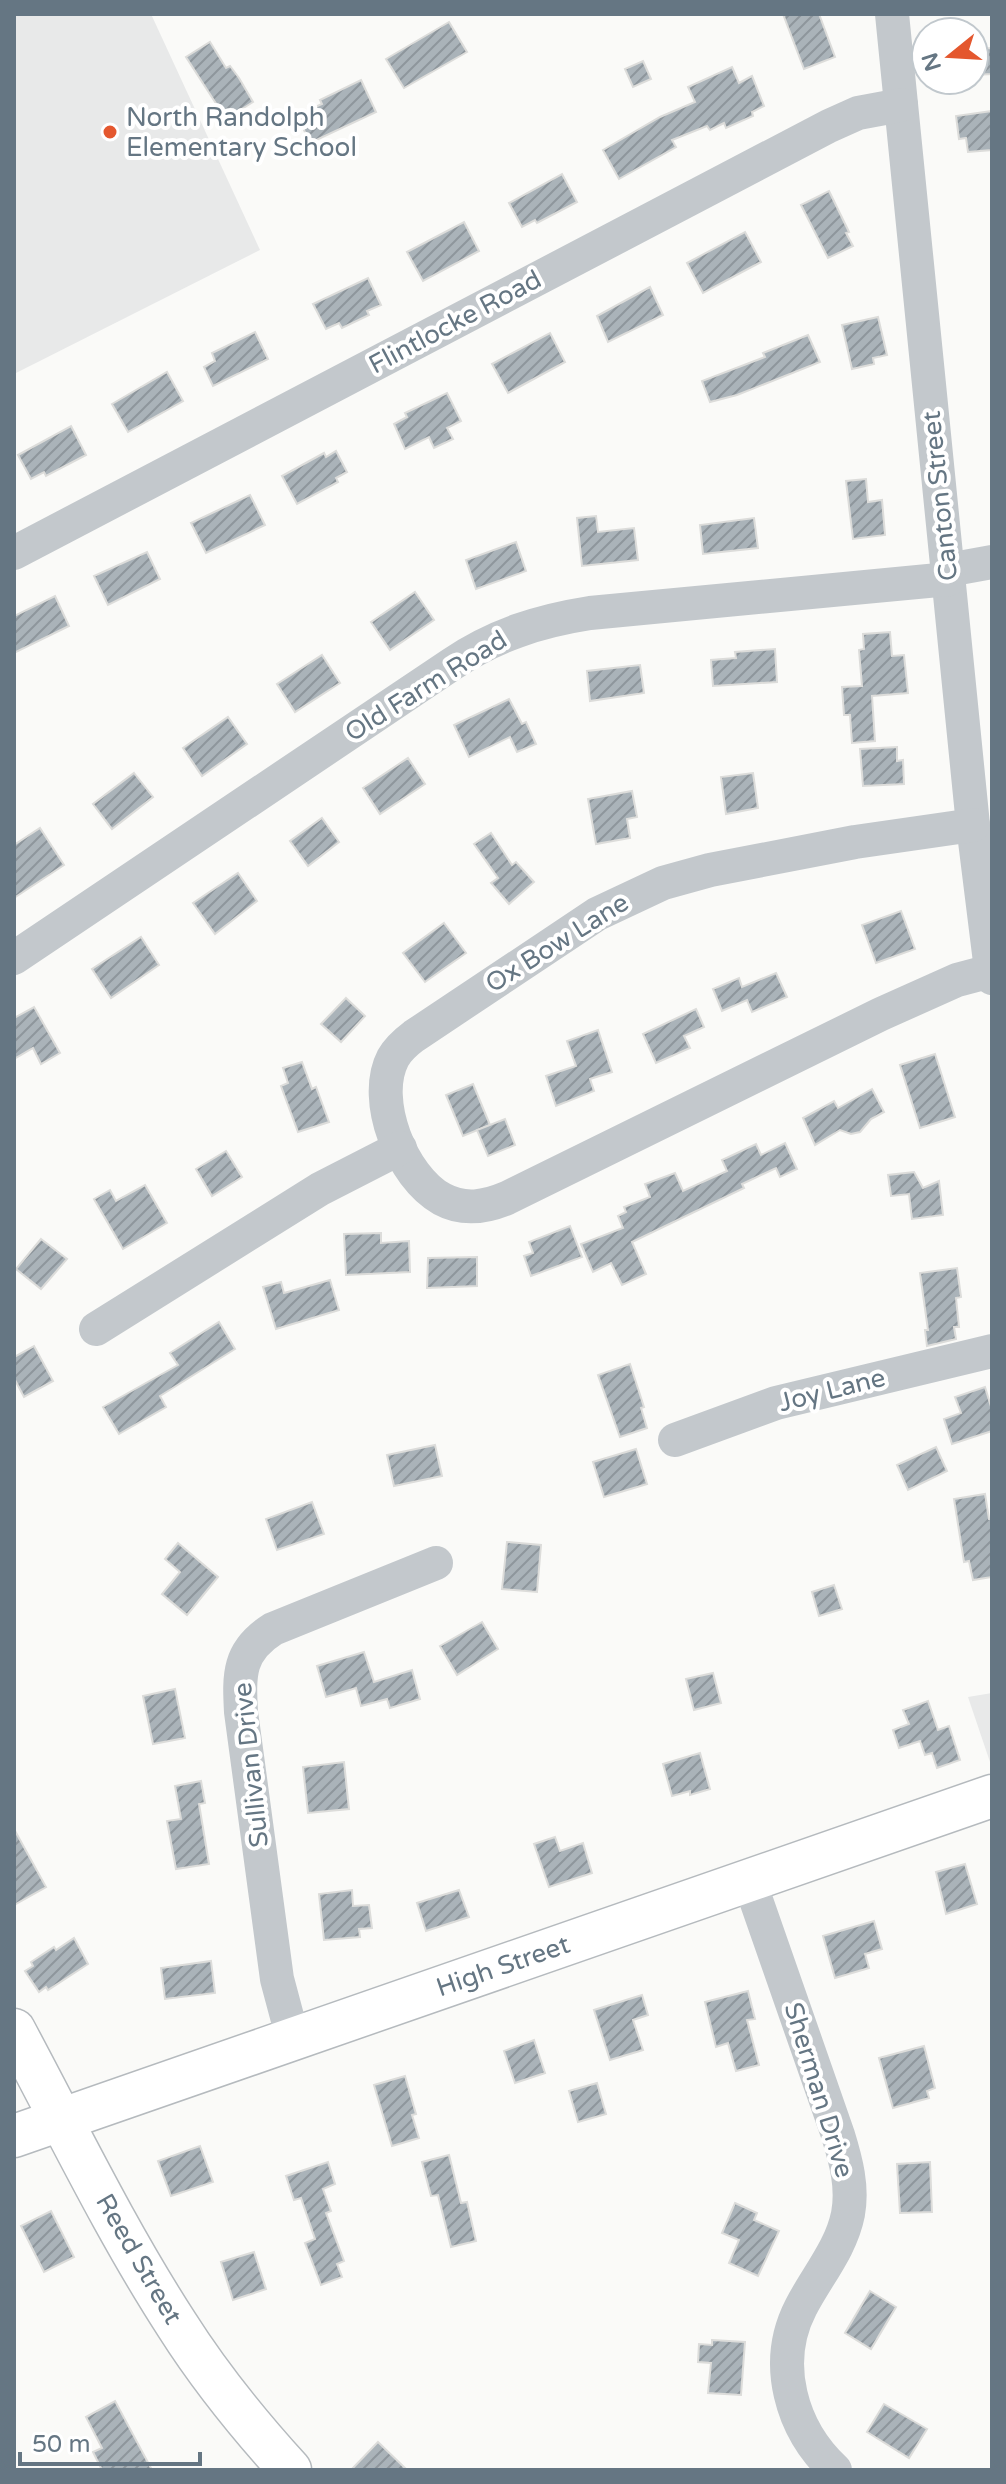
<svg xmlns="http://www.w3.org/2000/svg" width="1006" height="2484" viewBox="0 0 1006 2484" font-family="'Varela Round',sans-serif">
<defs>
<pattern id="building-hatch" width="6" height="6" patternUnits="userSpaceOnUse" patternTransform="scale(2)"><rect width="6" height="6" fill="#aab3b9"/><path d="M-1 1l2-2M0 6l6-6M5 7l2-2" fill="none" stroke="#8e969c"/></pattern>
</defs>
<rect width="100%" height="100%" fill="#fafaf8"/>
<g fill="#e8e9e9">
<path d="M14,14H151L260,250L14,374Z"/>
<path d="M992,1693V1761L990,1762L968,1697Z"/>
</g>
<g fill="url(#building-hatch)" stroke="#dcdcda" stroke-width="2">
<path d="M783,14H819L835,57L804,69Z"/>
<path d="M449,22L467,52L404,88L386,59Z"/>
<path d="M210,42L226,68L230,66L239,78L253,102L226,119L186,57Z"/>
<path d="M992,48V74L974,75V49Z"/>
<path d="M643,61L651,79L633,87L625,69Z"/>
<path d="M732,67L739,83L752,76L764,106L752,112L753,116L726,128L724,123L710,130L707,126L672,140L676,147L619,179L603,150L660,117L695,102L688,87Z"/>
<path d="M361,80L376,112L310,143L297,115L322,104L320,100Z"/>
<path d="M992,111V150L968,152L966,138L959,139L956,116Z"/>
<path d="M562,174L577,202L537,223L535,220L522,227L509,203Z"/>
<path d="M829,191L849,232L846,233L853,246L828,258L801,205Z"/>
<path d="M464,222L479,251L423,281L407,252Z"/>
<path d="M745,232L761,262L703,293L687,263Z"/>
<path d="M368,278L381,305L367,311L369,315L342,328L339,323L326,329L313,304Z"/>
<path d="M650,287L663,315L608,342L597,316Z"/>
<path d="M878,317L887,355L873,358L874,364L852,369L842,325Z"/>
<path d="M255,332L268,359L213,386L204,367L215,361L212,353Z"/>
<path d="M550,333L565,362L508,393L492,364Z"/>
<path d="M808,335L820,362L737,395L710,402L702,381L765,357L763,353Z"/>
<path d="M167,372L183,401L128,432L112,404Z"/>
<path d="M447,393L461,421L447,428L453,439L434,448L429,437L405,449L394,424L407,417L405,413Z"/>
<path d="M71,426L86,455L46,476L44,472L31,479L18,455Z"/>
<path d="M336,451L347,472L336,478L338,482L297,504L282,476L324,453L326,457Z"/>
<path d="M866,479L868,502L882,500L885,535L853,539L846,481Z"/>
<path d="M250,495L265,525L206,553L191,523Z"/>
<path d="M596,516L598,532L634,528L638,560L582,566L577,518Z"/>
<path d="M754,518L758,548L703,554L700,525Z"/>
<path d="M516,542L526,571L476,589L466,560Z"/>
<path d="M147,552L160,579L108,605L94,576Z"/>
<path d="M415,592L434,620L390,650L371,622Z"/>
<path d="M55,596L69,626L14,653V616Z"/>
<path d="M890,632L892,656L904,655L908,693L872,696L875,741L852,743L850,715H844L842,687L862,686L859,650L864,649L863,634Z"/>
<path d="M775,649L777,682L713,686L711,660L736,658L735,652Z"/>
<path d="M322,655L340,683L295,712L277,684Z"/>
<path d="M640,665L644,693L590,701L587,671Z"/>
<path d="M509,699L522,724L526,722L536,744L517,752L510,737L469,757L454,725Z"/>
<path d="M228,717L247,744L202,776L183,748Z"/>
<path d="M897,747V761L903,760L904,784L863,786L860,749Z"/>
<path d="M408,758L425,784L380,814L363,788Z"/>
<path d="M134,773L153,797L112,829L93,804Z"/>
<path d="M753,773L758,808L726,814L721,777Z"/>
<path d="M632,791L637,817L627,819L630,838L596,844L588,799Z"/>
<path d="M322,818L339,842L308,866L290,841Z"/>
<path d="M40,828L64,865L14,898V845Z"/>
<path d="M491,833L512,865L516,862L534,882L509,904L491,883L498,878L474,844Z"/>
<path d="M238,873L257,901L215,934L193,903Z"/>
<path d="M901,911L915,949L876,963L862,925Z"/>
<path d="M444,923L466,953L425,982L403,953Z"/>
<path d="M141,937L159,965L111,998L92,969Z"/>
<path d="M776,973L787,997L752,1012L747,1000L722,1011L713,989L739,978L742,987Z"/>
<path d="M346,998L365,1016L341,1042L321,1024Z"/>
<path d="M34,1007L60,1053L41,1064L33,1048L14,1059V1018Z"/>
<path d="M696,1009L704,1027L684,1036L690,1048L656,1063L643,1034Z"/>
<path d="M598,1030L612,1072L590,1079L594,1091L556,1106L546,1076L576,1066L567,1041Z"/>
<path d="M935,1054L955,1117L920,1128L900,1065Z"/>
<path d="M302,1062L312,1089L316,1087L329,1122L298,1132L281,1086L288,1083L283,1068Z"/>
<path d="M473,1084L490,1125L463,1136L446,1095Z"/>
<path d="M872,1089L884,1112L871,1119L860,1132L851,1134L840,1130L815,1145L803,1118L834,1101L838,1108Z"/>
<path d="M505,1119L515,1145L488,1156L477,1130Z"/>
<path d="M785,1143L797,1169L780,1177L776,1168L742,1184L744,1188L632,1242L646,1274L622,1285L611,1263L593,1272L581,1244L623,1228L618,1216L626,1212L624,1207L650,1197L645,1184L675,1173L683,1191L727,1171L722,1160L756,1144L761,1155Z"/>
<path d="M226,1151L242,1177L212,1196L196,1169Z"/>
<path d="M914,1172L923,1188L939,1181L943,1215L912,1219L909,1194L891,1196L888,1175Z"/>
<path d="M145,1185L167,1223L123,1249L94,1199L110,1190L116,1201Z"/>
<path d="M570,1226L582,1257L531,1276L524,1256L533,1253L529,1242Z"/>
<path d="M381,1233V1243L409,1241L410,1272L346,1275L344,1234Z"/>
<path d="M41,1239L67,1259L41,1289L16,1269Z"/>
<path d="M477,1257V1286L427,1288L428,1258Z"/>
<path d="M957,1268L961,1297L956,1298L959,1327H954L956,1339L927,1346L925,1330H928L920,1273Z"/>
<path d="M330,1280L339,1310L276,1329L263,1287L281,1282L284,1293Z"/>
<path d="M219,1322L235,1349L160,1396L166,1407L119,1434L103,1407L178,1365L170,1353Z"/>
<path d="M34,1346L53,1381L24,1397L14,1378V1357Z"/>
<path d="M630,1364L644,1407L641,1408L647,1428L620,1437L598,1375Z"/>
<path d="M985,1387L992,1410V1431L952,1444L944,1419L961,1413L955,1397Z"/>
<path d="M435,1445L442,1476L394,1486L387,1455Z"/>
<path d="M936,1447L947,1471L908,1490L897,1465Z"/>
<path d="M636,1449L647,1484L604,1497L593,1462Z"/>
<path d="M985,1494L989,1519H992V1577L973,1580L969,1561L964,1562L954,1499Z"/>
<path d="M312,1502L324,1534L277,1550L266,1519Z"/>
<path d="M507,1542L541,1545L537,1592L502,1589Z"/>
<path d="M178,1543L218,1577L187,1615L162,1594L180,1572L165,1559Z"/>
<path d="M834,1585L842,1609L819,1616L812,1592Z"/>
<path d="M482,1622L498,1649L457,1675L440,1646Z"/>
<path d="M364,1652L374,1682L412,1670L420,1699L390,1708L387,1699L361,1706L356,1688L326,1697L317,1666Z"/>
<path d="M713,1673L721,1703L694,1710L686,1679Z"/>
<path d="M175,1689L185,1738L153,1744L143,1696Z"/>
<path d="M928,1701L938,1730L949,1726L960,1760L937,1768L932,1753L925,1755L920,1741L899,1748L893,1730L909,1724L903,1710Z"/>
<path d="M700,1753L710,1789L690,1795V1791L672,1796L663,1764Z"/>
<path d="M344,1762L349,1809L308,1813L303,1767Z"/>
<path d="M201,1781L205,1803L199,1804L209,1864L176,1869L167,1821L181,1819L175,1786Z"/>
<path d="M14,1829L46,1887L14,1905Z"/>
<path d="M555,1837L560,1851L583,1843L592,1873L549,1887L534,1844Z"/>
<path d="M965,1864L977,1904L946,1914L936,1872Z"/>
<path d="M352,1890L353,1906L369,1905L372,1928L359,1929L360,1937L324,1940L319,1894Z"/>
<path d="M459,1890L469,1917L426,1931L417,1903Z"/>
<path d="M874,1921L882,1949L865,1954L869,1968L835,1978L823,1936Z"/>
<path d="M74,1938L88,1964L48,1990L46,1987L39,1992L25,1971L33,1966L31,1962L54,1947L56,1950Z"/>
<path d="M211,1961L215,1993L165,1999L161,1968Z"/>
<path d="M748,1991L755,2019L747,2020L759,2065L736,2071L728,2043L716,2047L705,2002Z"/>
<path d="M642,1995L648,2015L633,2020L643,2050L610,2060L594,2010Z"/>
<path d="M534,2040L545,2073L515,2083L504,2051Z"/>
<path d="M924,2046L935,2088L927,2091L929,2098L893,2108L879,2058Z"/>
<path d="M405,2076L416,2114L412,2115L419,2138L392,2146L374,2085Z"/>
<path d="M597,2083L606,2114L578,2122L569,2091Z"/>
<path d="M200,2146L213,2182L171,2196L158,2161Z"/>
<path d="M449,2155L461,2203L467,2202L476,2241L451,2247L438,2195L431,2196L422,2162Z"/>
<path d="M328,2162L335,2184L323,2189L331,2211L326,2213L344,2261L337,2264L342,2277L321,2285L305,2243L315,2239L301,2198L294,2200L286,2176Z"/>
<path d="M930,2162L932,2212L900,2213L897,2164Z"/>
<path d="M735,2203L757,2213L754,2220L779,2231L758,2276L729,2263L739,2240L722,2233Z"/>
<path d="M51,2211L74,2257L44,2272L21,2226Z"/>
<path d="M254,2252L266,2289L233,2300L221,2262Z"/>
<path d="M870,2291L896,2307L871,2349L845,2333Z"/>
<path d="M712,2340L745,2342L741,2395L708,2393L711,2363L698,2362L699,2344L712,2345Z"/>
<path d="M115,2401L152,2470H102L93,2452L102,2448L86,2417Z"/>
<path d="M884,2404L927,2429L909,2458L867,2432Z"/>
<path d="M378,2442L407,2470H351Z"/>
</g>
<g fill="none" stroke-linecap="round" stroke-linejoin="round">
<defs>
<g id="major">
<path d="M14,2030C67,2129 116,2231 177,2325C210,2377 249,2425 290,2470"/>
<path d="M14,2136L992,1796"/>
</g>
</defs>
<use href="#major" stroke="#b5babe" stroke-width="45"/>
<g stroke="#c3c8cc" stroke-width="34">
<path d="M892,14L973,825L992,978"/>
<path d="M14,553L829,126L858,113L901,105"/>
<path d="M948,570L992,562"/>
<path d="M973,825L855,842L710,870L663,883L597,914L414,1036C406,1042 398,1049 393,1058C371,1100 402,1177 442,1199C464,1211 486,1207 507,1198L881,1014L957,980L991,971"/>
<path d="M14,958L452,664C495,635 539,621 590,613L949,579"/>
<path d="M96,1329L320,1189L400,1148"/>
<path d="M675,1440L776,1403L992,1351"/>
<path d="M749,1880L838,2135C846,2161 853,2187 848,2214C841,2249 817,2276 801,2307C772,2363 791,2429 835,2470"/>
<path d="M293,2039L277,1979L241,1712C239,1675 238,1651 273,1629L436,1563"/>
</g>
<use href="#major" stroke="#fff" stroke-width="42"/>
</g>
<circle fill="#e4572e" stroke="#fff" stroke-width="3" cx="110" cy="132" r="8"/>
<g text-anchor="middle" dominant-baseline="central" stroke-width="8" stroke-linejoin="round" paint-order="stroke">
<g font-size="26" fill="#657683" stroke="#fff" text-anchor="start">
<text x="126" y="117">North Randolph<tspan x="126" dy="30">Elementary School</tspan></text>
</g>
<g font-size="26" fill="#657683" stroke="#fff">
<text transform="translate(455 322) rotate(-28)">Flintlocke Road</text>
<text transform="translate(940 496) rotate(-96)">Canton Street</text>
<text transform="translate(426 686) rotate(-32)">Old Farm Road</text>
<text transform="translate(557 943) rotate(-32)">Ox Bow Lane</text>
<text transform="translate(832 1390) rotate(-14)">Joy Lane</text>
<text transform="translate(251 1765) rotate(-96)">Sullivan Drive</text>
<text transform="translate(503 1966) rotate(-19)">High Street</text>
<text transform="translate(819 2090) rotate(73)">Sherman Drive</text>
<text transform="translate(139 2259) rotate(60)">Reed Street</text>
</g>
</g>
<rect width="1006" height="2484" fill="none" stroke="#657683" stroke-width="32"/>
<g transform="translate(950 56) rotate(252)"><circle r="38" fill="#ffffff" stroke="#c1c8cd" stroke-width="2"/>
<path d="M0-6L14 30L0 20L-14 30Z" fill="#e4572e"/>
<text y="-12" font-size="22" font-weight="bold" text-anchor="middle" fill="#657683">N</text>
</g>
<path d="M20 2452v12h180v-12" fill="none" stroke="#657683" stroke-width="4"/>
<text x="32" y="2452" font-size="24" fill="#657683" stroke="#ffffff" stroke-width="6" paint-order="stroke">50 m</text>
</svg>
